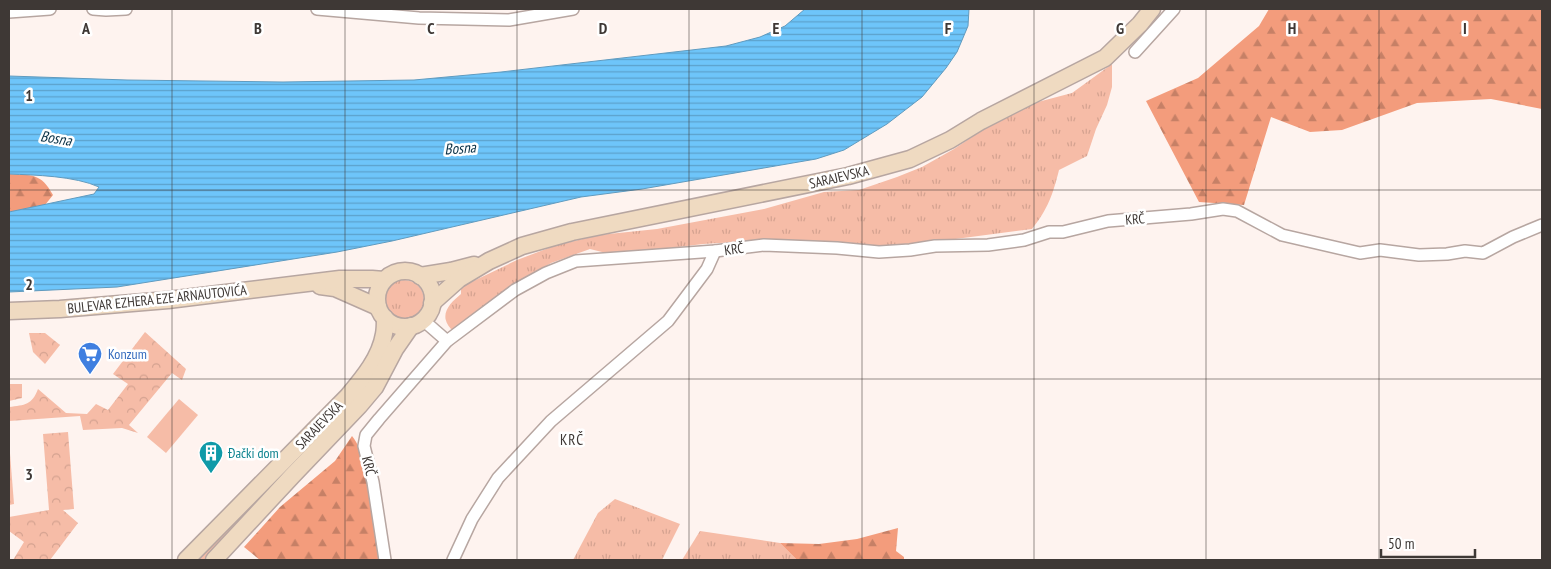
<svg xmlns="http://www.w3.org/2000/svg" width="1551" height="569" viewBox="0 0 1551 569" font-family="'PT Sans Narrow',sans-serif">
<defs>
<pattern id="grass-tufts" width="24" height="20" patternUnits="userSpaceOnUse" patternTransform="scale(1.25)"><rect width="24" height="20" fill="#f6bca7"/><path d="M3 7l-1-3M5 7V3M7 7l1-3M15 17l-1-3M17 17v-4M19 17l1-3" fill="none" stroke="#d4a290"/></pattern>
<pattern id="forest-firs" width="22" height="20" patternUnits="userSpaceOnUse" patternTransform="scale(1.25)"><rect width="22" height="20" fill="#f39c7c"/><path d="M5 1l3.5 6h-7zM16 11l3.5 6h-7z" fill="#c68066"/></pattern>
<pattern id="park-crowns" width="20" height="18" patternUnits="userSpaceOnUse" patternTransform="scale(1.25)"><rect width="20" height="18" fill="#f6bca7"/><path d="M2 6a3 3 0 1 1 6 0M12 15a3 3 0 1 1 6 0" fill="none" stroke="#d4a290"/></pattern>
<pattern id="water-rules" width="6" height="5" patternUnits="userSpaceOnUse" patternTransform="scale(1.25)"><rect width="6" height="5" fill="#6ec5fa"/><path d="M0 2.5h6" fill="none" stroke="#5ca1cb"/></pattern>
</defs>
<rect width="100%" height="100%" fill="#fef3ef"/>
<g fill="url(#grass-tufts)">
<path d="M1112,64V87L1107,105L1096,129L1087,156L1059,170C1053,194 1048,209 1032,229L910,245L869,247L766,240L703,244L614,255L590,249L551,263L497,297L455,329H451C438,315 450,303 461,294V287L517,260L554,246L599,235L657,229L764,209L824,192L859,190L897,177L922,167L954,149L1008,113L1034,103L1072,93Z"/>
<circle cx="404" cy="300" r="20"/>
<path d="M382,364L206,560H196Z"/>
<path d="M615,499L680,524L662,560H573L598,513Z"/>
<path d="M700,531L780,543L797,560H682Z"/>
</g>
<g fill="url(#forest-firs)">
<path d="M1269,9H1542V109L1491,99L1417,103L1342,130L1310,132L1271,117L1244,205L1199,202L1146,101L1198,78L1259,26Z"/>
<path d="M9,174C32,175 41,173 53,195L45,205L9,212Z"/>
<path d="M352,436C371,459 377,529 382,560H260L244,547L280,507L335,461Z"/>
<path d="M898,528L896,551L904,557V560H797L780,543L819,544L857,539Z"/>
</g>
<g fill="url(#park-crowns)">
<path d="M145,332L186,369L182,380L172,373L129,425L138,433L122,428L83,430L80,416L9,421V407C25,405 32,405 38,389L66,413L87,414L96,404L108,410L128,384L113,374Z"/>
<path d="M29,333H45L60,345L45,364L33,352Z"/>
<path d="M9,384H22V398L9,401Z"/>
<path d="M68,432L74,509L63,510L78,523L50,560H13L24,542L9,531V517L49,510L43,434Z"/>
<path d="M9,441L14,504L9,505Z"/>
</g>
<path fill="#f6bca7" d="M179,399L198,415L166,453L147,437Z"/>
<path fill="url(#water-rules)" stroke="#609bbf" d="M805,9H969L968,26L957,52L946,68L922,97L887,124L844,150L816,159L642,189L581,197L392,241L337,252L117,287L9,292V212L94,194L99,187C75,176 35,175 9,174V76L127,80L283,82L414,80L501,72L726,46L760,37L785,26Z"/>
<g fill="none" stroke-linecap="round" stroke-linejoin="round">
<defs>
<g id="street">
<path d="M93,9L106,10L126,9"/>
<path d="M317,9L419,18L509,20L573,9"/>
<path d="M9,12L50,9"/>
<path d="M1135,52L1174,9"/>
<path d="M423,320L447,341"/>
<path d="M385,560L373,482L364,446L366,435L379,419L447,341L515,290L546,273L576,261L715,251L764,245L837,248L879,252L910,250L935,246L988,245L1024,240L1049,232H1063L1108,221L1191,214L1223,209L1237,211L1282,235L1360,253L1380,250L1419,255L1447,254L1465,251L1483,253L1513,237L1542,225"/>
<path d="M453,560L472,519L498,478L551,421L668,321L707,269L715,251"/>
</g>
<g id="secondary">
<circle cx="405" cy="299" r="28"/>
<path d="M420,276L451,271L474,265"/>
<path d="M320,286L335,288L378,307"/>
<path d="M432,303L459,279L489,261L522,246L572,232L848,176L910,159L950,140L981,121L1105,58L1140,24L1152,9"/>
<path d="M9,311L60,309L168,300L340,279H372L384,280"/>
<path d="M186,560L348,396C363,378 380,358 384,334C385,329 385,323 385,318"/>
<path d="M214,560L293,475L359,406L375,387L395,349L411,326"/>
</g>
</defs>
<use href="#street" stroke="#b7a6a1" stroke-width="14"/>
<use href="#secondary" stroke="#b7a6a1" stroke-width="19"/>
<use href="#street" stroke="#fff" stroke-width="11"/>
<use href="#secondary" stroke="#efdac1" stroke-width="16"/>
</g>
<path fill="none" stroke="#3e3835" stroke-width="1" stroke-opacity="0.55" d="M172,9V560M345,9V560M517,9V560M689,9V560M862,9V560M1034,9V560M1206,9V560M1379,9V560M9,190H1542M9,379H1542"/>
<defs>
<symbol id="supermarket-pin" viewBox="-11 -11 22 30"><path d="M0 17L-7.5 6A9.5 9.5 0 1 1 7.5 6Z" fill="#3f7fe0" stroke="#fff"/><path d="M-6-5.5h2.5l.6 2H6L4.5 2H-2.5L-4.4-4H-6ZM-1.5 3.2a1.3 1.3 0 1 0 .1 0ZM3 3.2a1.3 1.3 0 1 0 .1 0Z" fill="#fff"/></symbol>
<symbol id="building-pin" viewBox="-11 -11 22 30"><path d="M0 17L-7.5 6A9.5 9.5 0 1 1 7.5 6Z" fill="#0f9aa8" stroke="#fff"/><path d="M-4-6H4V6H1V3H-1V6H-4ZM-2.5-4.3h1.7v1.8h-1.7ZM.8-4.3h1.7v1.8H.8ZM-2.5-1h1.7V.8h-1.7ZM.8-1h1.7V.8H.8Z" fill="#fff"/></symbol>
</defs>
<g fill-rule="evenodd">
<use href="#supermarket-pin" x="76" y="340" width="28" height="38"/>
<use href="#building-pin" x="197" y="439" width="28" height="38"/>
</g>
<g text-anchor="middle" dominant-baseline="central" stroke-width="5" stroke-linejoin="round" paint-order="stroke">
<g font-size="14" fill="#3e3835" stroke="#fff">
<text transform="translate(839 177) rotate(-13)">SARAJEVSKA</text>
<text transform="translate(1135 219) rotate(-5)">KRČ</text>
<text transform="translate(734 249) rotate(-8)">KRČ</text>
<text transform="translate(157 299) rotate(-6)">BULEVAR EZHERA EZE ARNAUTOVIĆA</text>
<text transform="translate(319 425) rotate(-46)">SARAJEVSKA</text>
<text transform="translate(369 466) rotate(76)">KRČ</text>
</g>
<g font-size="14" fill="#366cbe" stroke="#fff" text-anchor="start">
<text x="108" y="354">Konzum</text>
</g>
<g font-size="14" fill="#0d838f" stroke="#fff" text-anchor="start">
<text x="228" y="453">Đački dom</text>
</g>
<g font-size="15" font-style="italic" fill="#093045" stroke="#fff">
<text transform="translate(56 138) rotate(9)">Bosna</text>
<text transform="translate(460 148) rotate(-4)">Bosna</text>
</g>
<g font-size="15" letter-spacing="1" fill="#3e3835" stroke="#fff">
<text x="572" y="439">KRČ</text>
</g>
</g>
<g font-size="16" text-anchor="middle" font-weight="bold" fill="#3e3835" stroke="#fff" stroke-width="5" stroke-linejoin="round" paint-order="stroke">
<text x="86" y="34">A</text>
<text x="258" y="34">B</text>
<text x="431" y="34">C</text>
<text x="603" y="34">D</text>
<text x="776" y="34">E</text>
<text x="948" y="34">F</text>
<text x="1120" y="34">G</text>
<text x="1292" y="34">H</text>
<text x="1465" y="34">I</text>
<text x="29" y="101">1</text>
<text x="29" y="290">2</text>
<text x="29" y="480">3</text>
</g>
<rect width="1551" height="569" fill="none" stroke="#3e3835" stroke-width="20"/>
<path d="M1381 549v8h94v-8" fill="none" stroke="#3e3835" stroke-width="2.5"/>
<text x="1388" y="549" font-size="15" fill="#3e3835" stroke="#ffffff" stroke-width="4" paint-order="stroke">50 m</text>
</svg>
